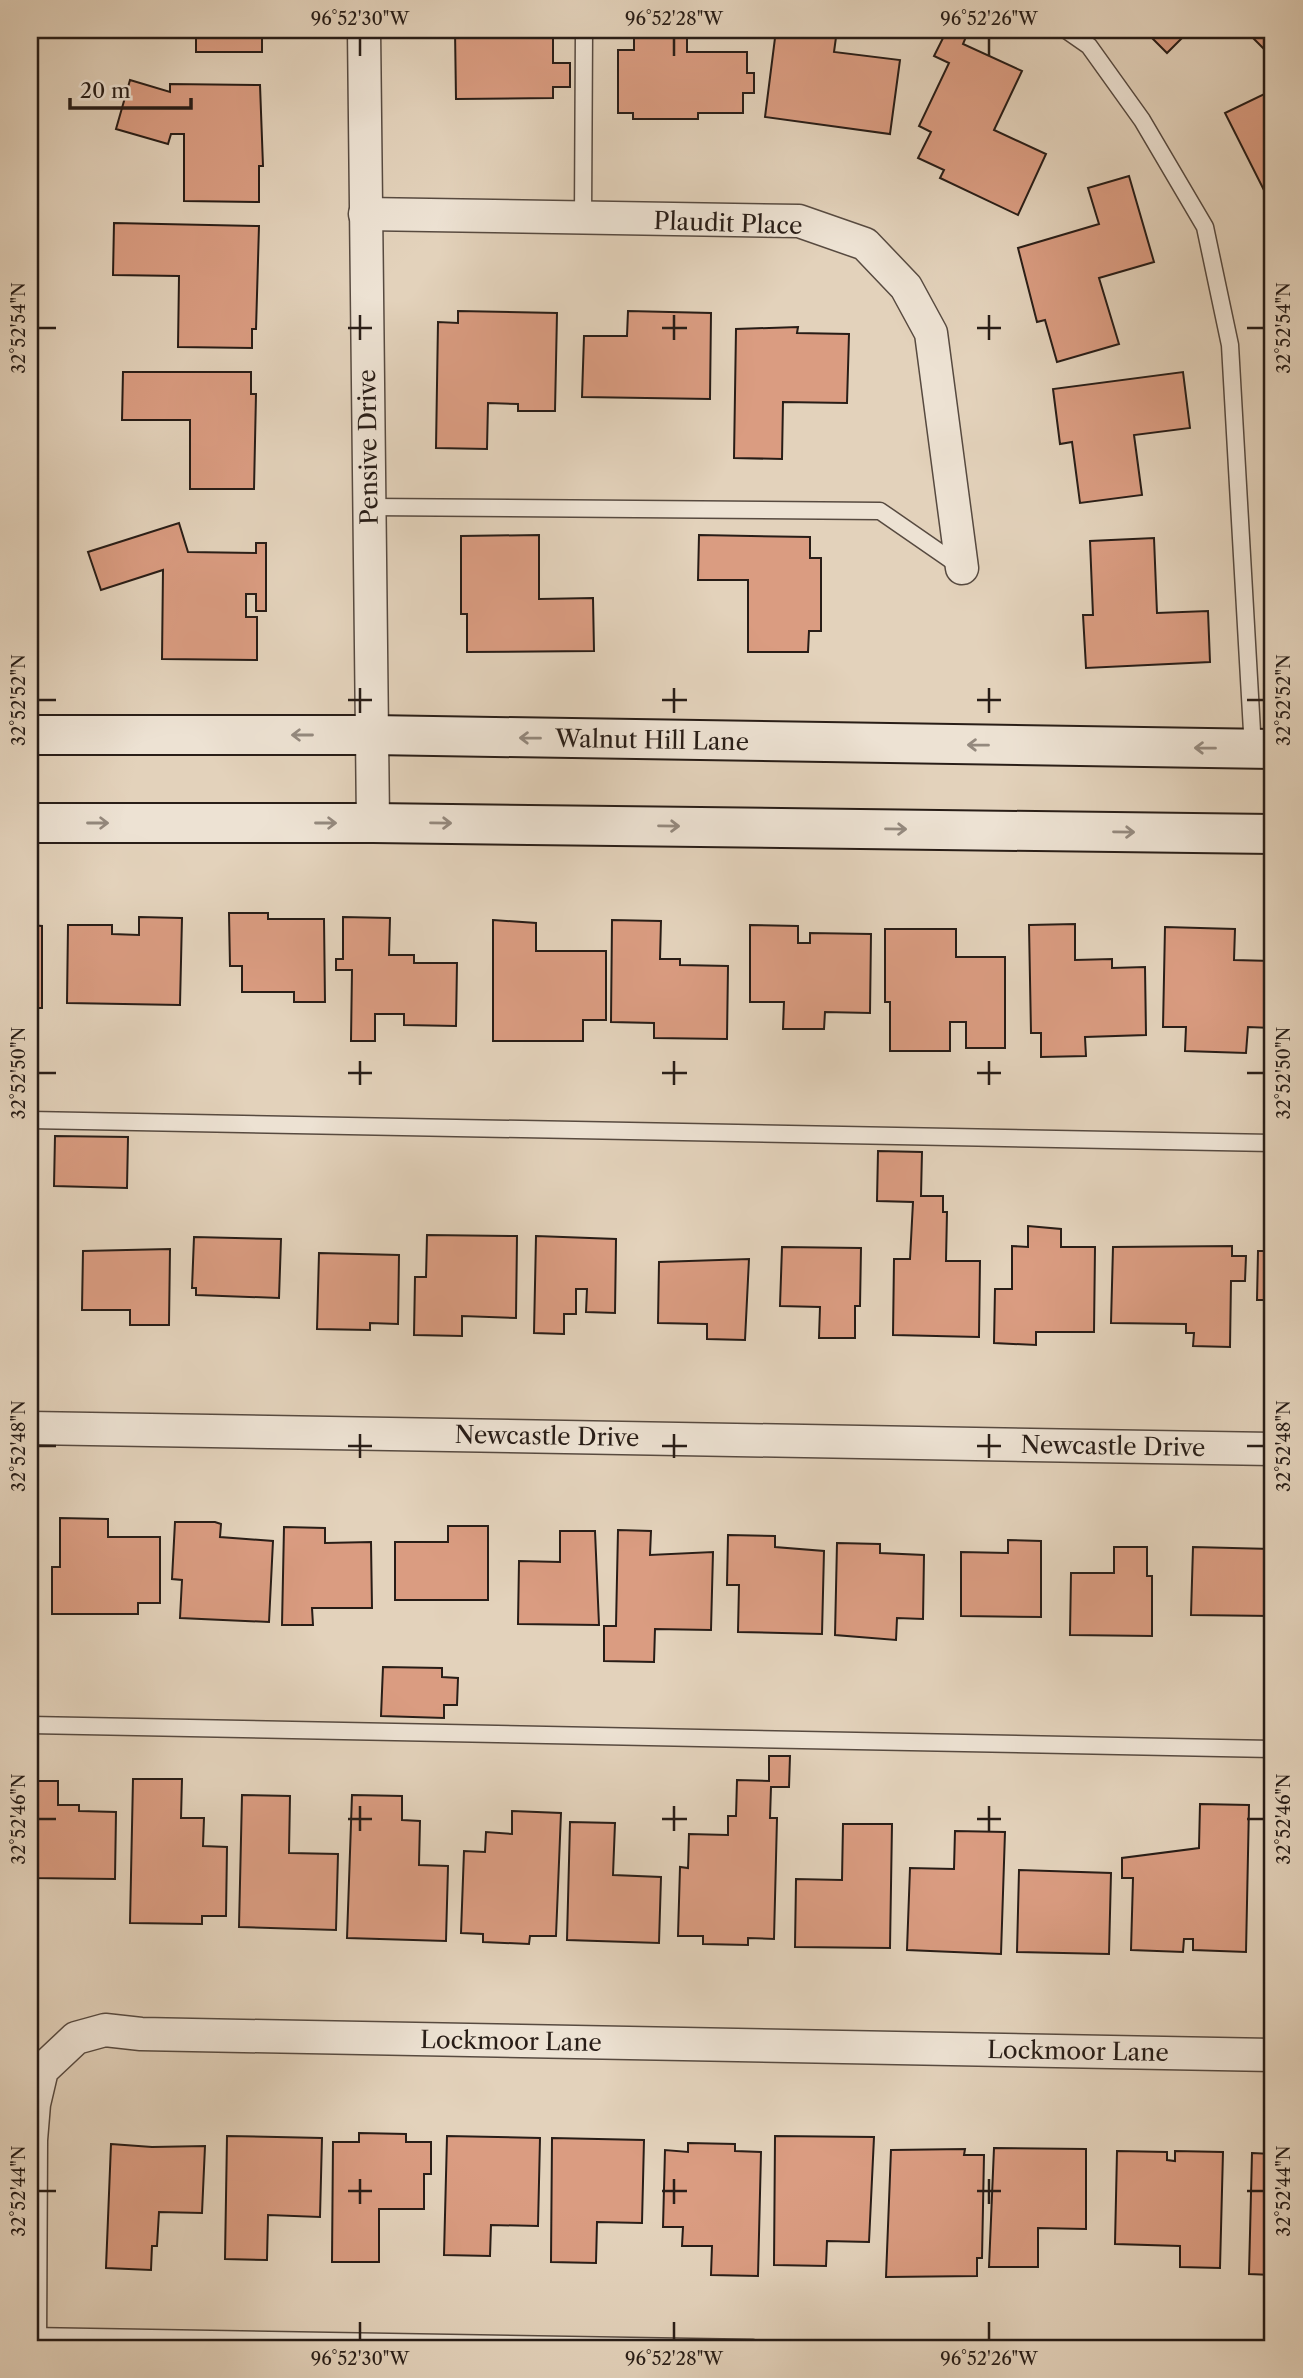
<svg xmlns="http://www.w3.org/2000/svg" width="1303" height="2378" viewBox="0 0 1303 2378" font-family="'Libre Caslon Text',serif">
<rect width="100%" height="100%" fill="#e3d2bb"/>
<filter id="stains"><feTurbulence type="fractalNoise" baseFrequency=".00286" numOctaves="4"/><feColorMatrix values="0 0 0 0 .2 0 0 0 0 .09 0 0 0 0 .02 0 0 0 .5 -.17"/></filter>
<radialGradient id="worn" r=".72"><stop offset=".6" stop-color="#630" stop-opacity="0"/><stop offset="1" stop-color="#630" stop-opacity=".3"/></radialGradient>
<g fill="#da9c81" stroke="#281d17" stroke-width="2">
<rect x="196" y="30" width="66" height="22"/>
<path d="M455,30H531V38H553V63H570V87H553V98L456,99Z"/>
<path d="M634,30H687V52H747V73H754V93H743V113H698V119H633V113H618V50H634Z"/>
<path d="M776,30H837L834,52L900,60L890,134L765,117Z"/>
<path d="M947,30L968,32L963,44L1022,71L994,130L1046,154L1018,215L940,178L944,170L918,158L931,132L919,126L949,63L934,56Z"/>
<path d="M1144,30H1190L1167,53Z"/>
<path d="M1245,30H1273V58Z"/>
<path d="M130,80L170,92V84L260,85L263,166H259V202L184,201V134H171L168,144L116,129Z"/>
<path d="M1273,90V208L1225,113Z"/>
<path d="M1129,176L1154,262L1099,278L1119,344L1057,362L1045,320L1037,322L1018,248L1099,224L1088,188Z"/>
<path d="M114,223L259,226L256,329H252V348L178,347L179,276L113,275Z"/>
<path d="M458,311L557,313L555,411H518V404L488,403L487,449L436,448L438,322L458,323Z"/>
<path d="M628,311L711,313L710,399L582,397L584,336H627Z"/>
<path d="M798,327L797,333L849,334L847,403L783,402L782,459L734,458L736,329Z"/>
<path d="M123,372H251V394H256L254,489H190V420H122Z"/>
<path d="M1183,372L1190,428L1134,435L1142,495L1080,503L1072,442L1060,444L1053,389Z"/>
<path d="M179,523L188,552L256,553V543H266V611H256V594H246V617H257V660L162,659L163,570L101,590L88,552Z"/>
<path d="M539,535V599L593,598L594,651L467,652V614H461V536Z"/>
<path d="M699,535L810,537V558H821V631H809L808,652H748V580H698Z"/>
<path d="M1154,538L1157,613L1208,611L1210,662L1086,668L1083,615H1093L1090,541Z"/>
<path d="M229,913H268V919H324L325,1002H294V992H242V966H230Z"/>
<path d="M139,917L182,918L180,1005L67,1003L68,925H112V934L139,935Z"/>
<path d="M343,917L390,918L389,955H414V963H457L456,1026L404,1025V1014H375V1041H351L352,970H336V959H343Z"/>
<path d="M493,920L536,923V951H606V1020H583V1041H493Z"/>
<path d="M612,920L661,921L660,959H680V965L728,966L727,1039L654,1038V1023L611,1022Z"/>
<path d="M1075,924V960L1112,959V968L1145,967L1146,1035L1085,1037L1086,1056L1041,1057V1033H1031L1029,925Z"/>
<path d="M30,925L42,926V1008H30Z"/>
<path d="M750,925L798,926V943H810V933L871,934L870,1013L825,1012L824,1029H783L784,1002H750Z"/>
<path d="M1165,927L1235,929L1234,960L1273,961V1028L1248,1027L1246,1053L1185,1051L1186,1027H1163Z"/>
<path d="M885,929H956V957H1005V1048H966V1022H950V1051H890V1002H885Z"/>
<path d="M55,1136L128,1137L127,1188L54,1186Z"/>
<path d="M878,1151L922,1152L921,1196H943V1212H947L946,1261H980L979,1337L893,1335L894,1259H910L913,1202L877,1201Z"/>
<path d="M1028,1226L1061,1229V1247H1095L1094,1332H1036V1345L994,1343L995,1289H1012V1246L1028,1247Z"/>
<path d="M427,1235L517,1236L516,1318L462,1316V1336L414,1335L415,1277H426Z"/>
<path d="M536,1236L616,1239L615,1313L586,1312L587,1289H576V1314H564V1334L534,1333Z"/>
<path d="M194,1237L281,1239L279,1298L196,1295V1288H192Z"/>
<path d="M1232,1246V1256H1246L1245,1281H1231L1230,1347L1193,1346L1194,1333H1186V1324L1111,1323L1113,1247Z"/>
<path d="M782,1247L861,1248L860,1306H855V1338H819L820,1307L780,1306Z"/>
<path d="M30,1249H38L37,1318H30Z"/>
<path d="M170,1249L169,1325H130V1310H82L83,1251Z"/>
<path d="M1258,1251H1273V1300H1257Z"/>
<path d="M319,1253L399,1255L398,1324L370,1323V1330L317,1329Z"/>
<path d="M749,1259L745,1340L707,1339V1324L658,1323L659,1262Z"/>
<path d="M60,1518L108,1519V1537H160V1603H138V1614H52V1567H60Z"/>
<path d="M175,1522H215L221,1524L220,1537L273,1541L269,1622L180,1618L182,1580L172,1579Z"/>
<path d="M448,1526H488V1600H395V1542H448Z"/>
<path d="M284,1527L325,1528V1543L371,1542L372,1608H312L313,1625H282Z"/>
<path d="M618,1530L651,1531L650,1555L713,1552L711,1630L655,1629L654,1662L604,1661V1626H616Z"/>
<path d="M560,1531H595L599,1625L518,1624L519,1561L560,1562Z"/>
<path d="M728,1535L775,1536V1547L824,1551L822,1634L738,1632L739,1585H727Z"/>
<path d="M1008,1540L1041,1541V1617L961,1616V1552L1008,1553Z"/>
<path d="M30,1542H35L34,1612H30Z"/>
<path d="M837,1543L880,1544V1553L924,1555L923,1619L897,1618L896,1640L835,1635Z"/>
<path d="M1114,1547H1147V1576H1152V1636L1070,1635L1071,1573H1114Z"/>
<path d="M1193,1547L1273,1549V1616L1191,1615Z"/>
<path d="M383,1667L442,1668V1677L458,1678L457,1705H444V1718L381,1716Z"/>
<path d="M769,1756H790L789,1787H771L770,1818H777L774,1939L748,1938V1945L703,1944V1936H678L680,1867L688,1868L689,1834L728,1835V1816H736L737,1780L769,1781Z"/>
<path d="M133,1779H182L181,1818H204L203,1846L227,1847L226,1916H202V1924L130,1923Z"/>
<path d="M30,1781H58V1805H79V1811L116,1812L115,1879L30,1878Z"/>
<path d="M242,1795L290,1796L289,1853L338,1854L336,1930L239,1927Z"/>
<path d="M352,1795L402,1796V1820L420,1821L419,1865L448,1866L446,1941L347,1938Z"/>
<path d="M1200,1804L1249,1805L1246,1952L1193,1950V1939H1184L1183,1952L1131,1950L1133,1878H1122V1858L1199,1848Z"/>
<path d="M512,1811L561,1813L556,1936H530L529,1944L483,1942V1934L461,1933L464,1851L485,1852L486,1832L512,1834Z"/>
<path d="M570,1822L615,1823L613,1875L661,1877L659,1943L567,1940Z"/>
<path d="M843,1824H892L890,1948L795,1947L796,1879L842,1880Z"/>
<path d="M955,1831L1005,1832L1001,1954L907,1950L910,1868L954,1869Z"/>
<path d="M1019,1870L1111,1873L1109,1954L1017,1952Z"/>
<path d="M359,2133L406,2134V2142H431V2174H424V2209H379V2262H332L333,2142H359Z"/>
<path d="M227,2136L322,2138L320,2217L268,2215L267,2260L225,2259Z"/>
<path d="M447,2136L540,2138L538,2226L491,2225L490,2256L444,2255Z"/>
<path d="M775,2136L874,2137L869,2242L827,2241L826,2266L774,2265Z"/>
<path d="M552,2138L644,2140L642,2223L597,2222L596,2263L551,2262Z"/>
<path d="M688,2143L735,2144V2151L761,2152L758,2276L711,2275L712,2246H682L683,2227H663L665,2150L688,2152Z"/>
<path d="M111,2144L152,2147L205,2146L202,2213L159,2212L157,2246H152L151,2270L106,2268Z"/>
<path d="M994,2148L1086,2149V2229L1038,2228V2267H989Z"/>
<path d="M965,2149L964,2155H984L982,2258H977V2276L886,2277L891,2150Z"/>
<path d="M1117,2151L1167,2152V2160L1175,2161V2151L1223,2152L1220,2268L1180,2267V2246L1115,2244Z"/>
<path d="M1252,2153L1273,2154V2275L1249,2274Z"/>
</g>
<g fill="none" stroke-linecap="round" stroke-linejoin="round">
<defs>
<g id="service">
<path d="M1066,30L1089,46L1142,120L1205,227L1230,345L1253,749"/>
<path d="M583,218L584,30"/>
<path d="M369,507L880,511L961,567"/>
<path d="M30,1120L1273,1143"/>
<path d="M30,1725L1273,1749"/>
<path d="M30,2336L753,2348"/>
</g>
<g id="minor">
<path d="M364,30L373,823"/>
<path d="M365,214L799,221L865,244L906,287L931,333L962,568"/>
<path d="M30,1428L1273,1449"/>
<path d="M30,2348L31,2140L34,2104L42,2070L76,2038L105,2030L141,2034L1273,2055"/>
</g>
<g id="secondary">
<path d="M30,735H372L1273,749"/>
<path d="M30,823H373L1273,834"/>
</g>
</defs>
<use href="#service" stroke="#574a40" stroke-width="19"/>
<use href="#minor" stroke="#574a40" stroke-width="35"/>
<use href="#secondary" stroke="#281d17" stroke-width="42"/>
<use href="#service" stroke="#ede2d3" stroke-width="16"/>
<use href="#minor" stroke="#ede2d3" stroke-width="32"/>
<use href="#secondary" stroke="#ede2d3" stroke-width="38"/>
</g>
<defs><path id="oneway-shaft" d="M-6 0H5M1.5-3L5.5 0L1.5 3" fill="none" stroke-width="1.6" stroke-linecap="round" stroke-linejoin="round" transform="scale(1.75)"/></defs>
<g stroke="#94897e">
<use href="#oneway-shaft" transform="translate(302 735) rotate(-180)"/>
<use href="#oneway-shaft" transform="translate(530 738) rotate(-179)"/>
<use href="#oneway-shaft" transform="translate(978 745) rotate(-179)"/>
<use href="#oneway-shaft" transform="translate(1205 748) rotate(-179)"/>
<use href="#oneway-shaft" transform="translate(98 823)"/>
<use href="#oneway-shaft" transform="translate(326 823)"/>
<use href="#oneway-shaft" transform="translate(441 823) rotate(1)"/>
<use href="#oneway-shaft" transform="translate(669 826) rotate(1)"/>
<use href="#oneway-shaft" transform="translate(896 829) rotate(1)"/>
<use href="#oneway-shaft" transform="translate(1124 832) rotate(1)"/>
</g>
<path fill="none" stroke="#281d17" stroke-width="2.5" d="M360,38V56M674,38V56M989,38V56M360,315V340M674,315V340M989,315V340M38,328H56M348,328H372M662,328H687M977,328H1001M1247,328H1264M360,688V713M674,688V713M989,688V713M38,700H56M348,700H372M662,700H687M977,700H1001M1247,700H1264M360,1061V1085M674,1061V1085M989,1061V1085M38,1073H56M348,1073H372M662,1073H687M977,1073H1001M1247,1073H1264M360,1434V1458M674,1434V1458M989,1434V1458M38,1446H56M348,1446H372M662,1446H687M977,1446H1001M1247,1446H1264M360,1806V1831M674,1806V1831M989,1806V1831M38,1819H56M348,1819H372M662,1819H687M977,1819H1001M1247,1819H1264M360,2179V2204M674,2179V2204M989,2179V2204M38,2191H56M348,2191H372M662,2191H687M977,2191H1001M1247,2191H1264M360,2322V2340M674,2322V2340M989,2322V2340"/>
<g text-anchor="middle" dominant-baseline="central" stroke-width="6" stroke-linejoin="round" paint-order="stroke">
<g font-size="24" fill="#281d17" stroke="#ede2d3">
<text transform="translate(728 223) rotate(2)">Plaudit Place</text>
<text transform="translate(368 447) rotate(-91)">Pensive Drive</text>
<text transform="translate(652 740) rotate(1)">Walnut Hill Lane</text>
<text transform="translate(547 1436) rotate(1)">Newcastle Drive</text>
<text transform="translate(1113 1446) rotate(1)">Newcastle Drive</text>
<text transform="translate(511 2041) rotate(1)">Lockmoor Lane</text>
<text transform="translate(1078 2051) rotate(1)">Lockmoor Lane</text>
</g>
</g>
<rect width="1303" height="2378" fill="none" stroke="#e3d2bb" stroke-width="77"/>
<path d="M70 98v10h121v-10" fill="none" stroke="#281d17" stroke-width="3.5"/>
<text x="80" y="98" font-size="21" fill="#281d17" stroke="#ede2d3" stroke-width="5" paint-order="stroke">20 m</text>
<rect x="38" y="38" width="1226" height="2302" fill="none" stroke="#281d17" stroke-width="2.5"/>
<g font-size="18" text-anchor="middle" fill="#281d17">
<text x="360" y="25">96°52'30"W</text>
<text x="674" y="25">96°52'28"W</text>
<text x="989" y="25">96°52'26"W</text>
<text transform="translate(19 328) rotate(-90)" y="6">32°52'54"N</text>
<text transform="translate(1284 328) rotate(-90)" y="6">32°52'54"N</text>
<text transform="translate(19 700) rotate(-90)" y="6">32°52'52"N</text>
<text transform="translate(1284 700) rotate(-90)" y="6">32°52'52"N</text>
<text transform="translate(19 1073) rotate(-90)" y="6">32°52'50"N</text>
<text transform="translate(1284 1073) rotate(-90)" y="6">32°52'50"N</text>
<text transform="translate(19 1446) rotate(-90)" y="6">32°52'48"N</text>
<text transform="translate(1284 1446) rotate(-90)" y="6">32°52'48"N</text>
<text transform="translate(19 1819) rotate(-90)" y="6">32°52'46"N</text>
<text transform="translate(1284 1819) rotate(-90)" y="6">32°52'46"N</text>
<text transform="translate(19 2191) rotate(-90)" y="6">32°52'44"N</text>
<text transform="translate(1284 2191) rotate(-90)" y="6">32°52'44"N</text>
<text x="360" y="2365">96°52'30"W</text>
<text x="674" y="2365">96°52'28"W</text>
<text x="989" y="2365">96°52'26"W</text>
</g>
<rect width="100%" height="100%" filter="url(#stains)"/>
<rect width="100%" height="100%" fill="url(#worn)"/>
</svg>
